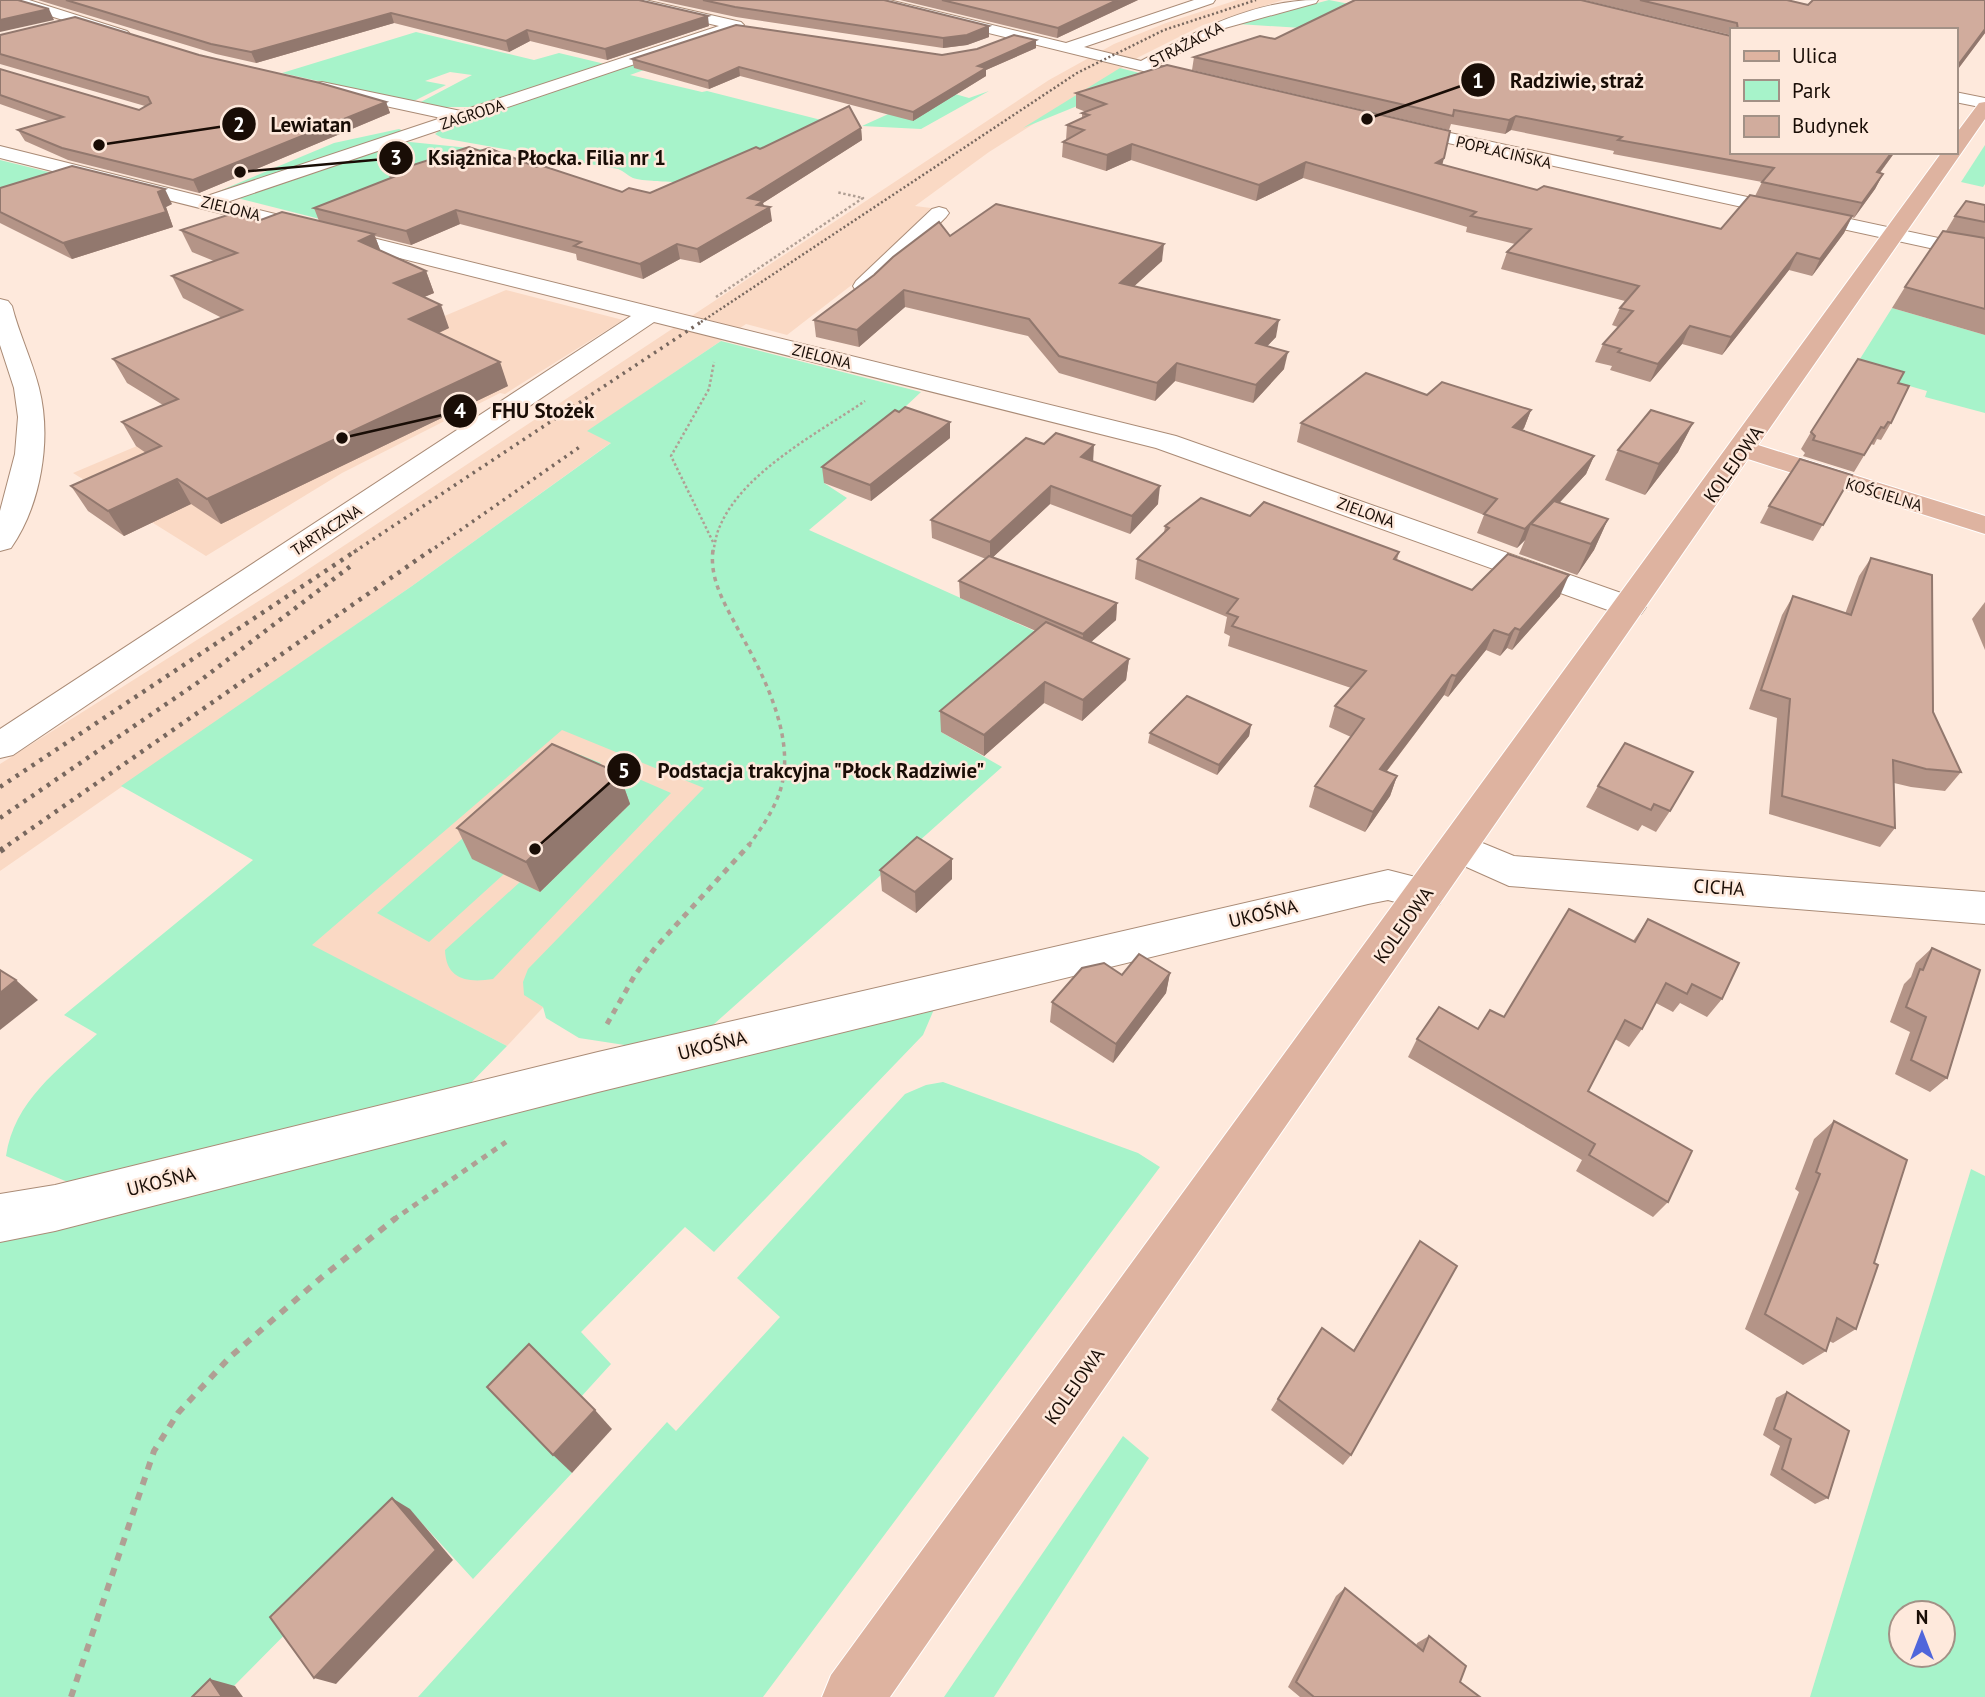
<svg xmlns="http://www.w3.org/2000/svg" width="1985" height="1697" viewBox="0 0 1985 1697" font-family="'PT Sans',sans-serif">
<rect width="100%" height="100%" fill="#fee9dc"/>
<g fill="#fad9c4">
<path d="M1237,0H1283L1203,25L1139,57L989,152L915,206L931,208L862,277L787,335L746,324L588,431L612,442L412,586L0,871V764L292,580L1049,80L1114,44L1166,23Z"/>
<path d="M506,290L623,320L505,394L500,393L342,473L206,556L73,473Z"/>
<path d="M567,684L768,767L507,1046L285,932Z"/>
</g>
<g fill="#a7f3ca" fill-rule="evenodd">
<path d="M1329,0L1401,14L1375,114L1364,112L1367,110L1302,28L1238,24Z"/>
<path d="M726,31L750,32L630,75L702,92L707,91L837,124L680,182C670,182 641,181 633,178C628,176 624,171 618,169L442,138L435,134L443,128Z"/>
<path d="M416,32L534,60L559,53L605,64L478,107H439L417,104L472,75L450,72L425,81L446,85L412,102L282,73Z"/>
<path d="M1120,68L1151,76L1023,128Z"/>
<path d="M941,90L969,98L989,91L921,129L862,126Z"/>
<path d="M399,129L404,131L217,192L334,143Z"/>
<path d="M410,142L489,150L320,219L237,198L396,143Z"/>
<path d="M1985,145V184L1983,187L1961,182Z"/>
<path d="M0,160L81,180L0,205Z"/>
<path d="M1892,308L1985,335V413L1925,397L1927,391L1853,370Z"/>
<path d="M721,341L921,392L824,483L847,498L809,530L1050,638L941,732L1002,767L704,1033L631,1046L579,1038L546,1018L543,1007L524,995L523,982L528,969L704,788L562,730L312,945L507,1046L463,1091L70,1183L6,1156C14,1101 58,1070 97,1034L64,1015L253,860L121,786L412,586L611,443L587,431Z"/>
<path d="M565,749L601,763L580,782L473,858L504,874L429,942L377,913Z"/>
<path d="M609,766L671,793L493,979C468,983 446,980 445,950L520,882L540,892L629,805L588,785Z"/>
<path d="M938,1000L923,1035L714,1252L685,1227L581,1332L611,1364L580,1398L508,1407L572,1473L473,1579L409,1509L223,1697H0V1237Z"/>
<path d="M943,1082L1138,1153L1160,1167L763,1697H418L667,1422L676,1431L780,1317L737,1278L905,1094L926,1085Z"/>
<path d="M1971,1169L1985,1176V1697H1810ZM1943,1613V1655H1901V1613Z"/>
<path d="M1123,1436L1149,1458L994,1697H944Z"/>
</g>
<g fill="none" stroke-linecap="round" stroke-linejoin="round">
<defs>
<g id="minor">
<path d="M7,0H29L127,31L130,34L127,37H117L9,3Z"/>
<path d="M619,0H645L741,22L744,25L741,28L227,202L1176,436L1641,600L1646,607L1641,614L1630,617L1619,614L1156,448L654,322L13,755L0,758V729L631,316L0,158V146L204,197L441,118L316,91L314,87L316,83L322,82L461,111L719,26L621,3Z"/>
<path d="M864,0H889L1066,43L1194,0H1215L1213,3L1084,47L1141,61C1196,31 1254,0 1318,0L1316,3L1225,28L1157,65L1210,77L1212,81L1204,86L866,3Z"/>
<path d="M1955,92L1985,98V108L1955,102Z"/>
<path d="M1399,122L1985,248V260L1393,131L1390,127Z"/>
<path d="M939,207L946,209L949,213L946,217L872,291H856L853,286L856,281L932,209Z"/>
<path d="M0,299L8,301L12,306C19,334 32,360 39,388C52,439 41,505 11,548L0,551V511L15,454L18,417L14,388L0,345Z"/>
<path d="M1458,833L1514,856L1985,892V924L1509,886L1444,857L1439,847L1444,837Z"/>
<path d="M1388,870L1439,883L1445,894L1439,905L1425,910L1388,900L1368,904L598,1092L55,1231L0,1242V1194L55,1185L598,1052Z"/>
</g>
<path id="major" d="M1985,102V119L1758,445L1985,516V534L1748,459L890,1697H822L831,1675L1942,152H1955V135L1979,103Z"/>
</defs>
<use href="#minor" stroke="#aa8b76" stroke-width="2"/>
<use href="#major" stroke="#fff" stroke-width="2"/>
<g stroke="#b09f94" stroke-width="2.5" stroke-dasharray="2.5 2.5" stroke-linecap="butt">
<path d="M716,297L863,198L836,192"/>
<path d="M713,542L671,456L709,389L714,362"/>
<path d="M713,552C715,544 716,534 720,526C743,472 818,433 865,401"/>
</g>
<path stroke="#b09f94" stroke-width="3.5" stroke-dasharray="4.5 4.5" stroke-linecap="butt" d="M713,550C709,580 726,606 739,631C762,672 792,730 783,779C779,803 763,826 749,845"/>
<g stroke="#b09f94" stroke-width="5" stroke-dasharray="6 6" stroke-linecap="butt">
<path d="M607,1024L635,975L655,948L750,844"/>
<path d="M393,1220L506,1142"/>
</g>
<path stroke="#b09f94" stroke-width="6" stroke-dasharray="8 8" stroke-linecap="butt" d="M71,1697L154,1451L178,1413L229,1358L322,1277L396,1218"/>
<use href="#minor" fill="#fff" fill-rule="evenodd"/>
<use href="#major" fill="#deb3a0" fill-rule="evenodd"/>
<path stroke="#77675e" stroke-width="2.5" stroke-dasharray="2 2.5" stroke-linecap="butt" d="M701,322L1077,73L1164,30L1256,0"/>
<g stroke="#77675e" stroke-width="3.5" stroke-dasharray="2.5 5" stroke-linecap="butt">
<path d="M354,552L704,320"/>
<path d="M429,552L581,446"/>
</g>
<g stroke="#77675e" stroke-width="4.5" stroke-dasharray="3.5 6" stroke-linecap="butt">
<path d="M0,787L357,550"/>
<path d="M0,818L197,683L352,565"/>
<path d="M8,845L431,550"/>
</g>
<path stroke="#77675e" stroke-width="6" stroke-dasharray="4.5 8" stroke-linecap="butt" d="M0,851L10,844"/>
</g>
<g fill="#b49487">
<path d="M38,0H639L709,26L607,60L530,41L509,52L394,23L256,63L216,54Z"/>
<path d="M657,0H884L989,26V37L967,45L943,48L736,17Z"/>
<path d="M900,0H1138L1057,38Z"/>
<path d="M1584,0H1787L1808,5L1985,0V33L1955,73V30H1731V35Z"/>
<path d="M0,35L199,55L386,102L390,113L199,193L68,160L25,141L18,130L48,121L0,104V69L139,110L145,106L0,64Z"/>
<path d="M1036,48L986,70V76L913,121L740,76L709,89L634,68L632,59L942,55Z"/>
<path d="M1194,57L1731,152H1895L1880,173L1883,174L1875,189L1854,218L1852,217L1844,233L1812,276L1789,270L1722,355L1682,344L1650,382L1610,370L1612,366L1595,362L1603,344L1618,327L1612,325L1620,308L1625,301L1501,269L1507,252L1515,244L1466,232L1467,227L1303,178L1256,201L1131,160L1106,171L1062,157L1063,142L1066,140L1067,125L1082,118V113L1086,112L1076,108V93L1442,165L1537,190L1721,229L1755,196L1762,182L1613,154L1614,151L1511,130L1505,134L1451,124L1449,130L1192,70Z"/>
<path d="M861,128L862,140L763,203L764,206L772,221L700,263L680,259L643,279L577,260L576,254L460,224L411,245L375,236L380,250L426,271L434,293L424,297L449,328L439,333L508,386L221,524L191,504L124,536L88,511L71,486L146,453L136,446L122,422L163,405L127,383L113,359L222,318L183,298L172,276L214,261L192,252L181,230L258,221H319L314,208L390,178L388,173L480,151L622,192L650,193L760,149Z"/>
<path d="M0,188L172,204L166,207L173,227L72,259L0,223Z"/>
<path d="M1985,205V335L1892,308L1905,287L1946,231L1955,216Z"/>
<path d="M950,236L1162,261L1134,286L1276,337L1267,346L1284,369L1253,403L1175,381L1155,401L1059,373L1028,336L905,307L859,347L816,337L814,320Z"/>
<path d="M1898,383L1891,423L1881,440L1877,439L1874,445L1871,444L1854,472L1803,456L1805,453L1801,449L1811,432Z"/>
<path d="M1427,395L1531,410L1524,428L1522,430L1594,456L1586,474L1559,503L1608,519L1594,550L1577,575L1519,554L1525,540L1517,548L1477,533L1484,515L1297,442L1301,423Z"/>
<path d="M950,422V438L871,501L824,483L822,467Z"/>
<path d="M1693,423L1678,452L1645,495L1605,480L1618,450Z"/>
<path d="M1093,461L1158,504L1130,534L1050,504L992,558L1117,603L1116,620L1091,642L1129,659L1126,680L1082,721L1044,703L984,756L941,732L940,711L1036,631L960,598L959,581L986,559L932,538L931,520Z"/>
<path d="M1852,475L1813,541L1760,523L1769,506Z"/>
<path d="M1250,516L1399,552L1397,560L1472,590L1560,596L1512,650L1507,648L1500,656L1486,650L1448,697L1444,695L1387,771L1397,776L1390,796L1365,832L1309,807L1315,786L1351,737L1329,727L1335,706L1351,688L1228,646L1230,636L1224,633L1227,617L1135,579L1137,559L1164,533L1165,526Z"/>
<path d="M1871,558L1933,712L1961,772L1945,791L1911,787L1894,783L1895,828L1880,847L1769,814L1777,718L1749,709L1782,615L1793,596L1845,614L1859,576Z"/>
<path d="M1985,602V650L1972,619Z"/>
<path d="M1251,725L1249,736L1217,775L1148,743L1150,733Z"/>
<path d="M1625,743L1670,811L1656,832L1642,825L1638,831L1586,807L1598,786Z"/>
<path d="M619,773L630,804L540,892L472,859L457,828Z"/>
<path d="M880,870L952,879L916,913L882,891Z"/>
<path d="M1648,919L1722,999L1707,1017L1680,1003L1673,1012L1656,1003L1642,1029L1629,1047L1615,1039L1588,1091L1668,1202L1653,1217L1576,1171L1582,1160L1408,1057L1417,1039L1478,1029L1504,1017L1633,941Z"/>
<path d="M1932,948L1947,1078L1930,1092L1895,1074L1910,1032L1890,1022L1904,984L1911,977L1916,963Z"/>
<path d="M1170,973L1166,993L1113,1063L1050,1022L1052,1002L1122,975Z"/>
<path d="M1834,1121L1874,1263L1856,1329L1833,1343L1829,1341L1826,1351L1803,1365L1745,1329L1799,1192L1795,1189L1814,1139Z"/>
<path d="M1420,1241L1351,1455L1343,1465L1271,1410L1322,1328L1353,1351Z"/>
<path d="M1787,1392L1828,1498L1815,1504L1770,1475L1780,1446L1763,1435L1776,1398Z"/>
<path d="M1345,1588L1416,1646L1417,1643L1429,1636L1460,1682L1480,1697H1300L1288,1687L1336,1596Z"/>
</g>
<g fill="#92786e">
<path d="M1117,0H1138L1057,38L1058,28Z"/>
<path d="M49,9L54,20L0,32V20Z"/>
<path d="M391,13L394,23L256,63L251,52Z"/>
<path d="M708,16L709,26L607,60L605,49Z"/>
<path d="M989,26V37L967,45L943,48V38Z"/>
<path d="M1985,29V33L1955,73V69Z"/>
<path d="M527,30L530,41L509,52L506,41Z"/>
<path d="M1036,40V48L986,70V76L913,121V112L978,66Z"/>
<path d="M739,67L740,76L709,89L708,81Z"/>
<path d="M386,102L390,113L199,193L193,180Z"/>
<path d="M1516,116L1511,130L1505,134L1509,120Z"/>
<path d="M861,128L862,140L763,203L765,211L770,207L772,221L700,263L697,249L748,198Z"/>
<path d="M1132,144L1131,160L1106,171L1107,155Z"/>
<path d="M1892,152H1895L1869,187L1877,172Z"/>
<path d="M1444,158L1440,174L1436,163Z"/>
<path d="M1306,162L1303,178L1256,201L1259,185Z"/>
<path d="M1883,174L1875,189L1854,218L1862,203Z"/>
<path d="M165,189L172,204L166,207L173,227L72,259L63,243Z"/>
<path d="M456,210L460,224L411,245L406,231Z"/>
<path d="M1852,216L1844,233L1812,276L1820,259Z"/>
<path d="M374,234L383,257L359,241Z"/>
<path d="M677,244L680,259L643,279L640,264Z"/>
<path d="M1164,244L1162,261L1119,300L1120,283Z"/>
<path d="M1797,253L1789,270L1722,355L1731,337Z"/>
<path d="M426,271L434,293L402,306L394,283Z"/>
<path d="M904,290L905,307L859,347L857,330Z"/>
<path d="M441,305L449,328L418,342L409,319Z"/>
<path d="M1279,320L1276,337L1253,361L1256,343Z"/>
<path d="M1690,326L1682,344L1650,382L1658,364Z"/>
<path d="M1288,352L1284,369L1253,403L1256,385Z"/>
<path d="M500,362L508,386L221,524L207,499Z"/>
<path d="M1177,363L1175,381L1155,401L1157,383Z"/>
<path d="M1531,410L1524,428L1507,446L1513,427Z"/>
<path d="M950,422V438L871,501L870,485Z"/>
<path d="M1693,423L1678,452L1645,495L1659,464Z"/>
<path d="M1094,445L1093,463L1081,457Z"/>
<path d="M1594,456L1586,474L1538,526L1531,524L1525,540L1517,548L1525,529Z"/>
<path d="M177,479L191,504L124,536L108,511Z"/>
<path d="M1051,486L1050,504L990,560V542Z"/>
<path d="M1160,486L1158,504L1130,534L1132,516Z"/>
<path d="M1608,519L1594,550L1577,575L1591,544Z"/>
<path d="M1569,575L1560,596L1512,650L1520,630Z"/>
<path d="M1117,603L1116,620L1082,650L1083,634Z"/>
<path d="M1515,628L1507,648L1500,656L1509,635Z"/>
<path d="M1494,630L1486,650L1448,697L1456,676Z"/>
<path d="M1129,659L1126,680L1082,721L1083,700Z"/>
<path d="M1452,675L1444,695L1373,789L1380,769Z"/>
<path d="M1045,682L1044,703L984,756V735Z"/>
<path d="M1251,725L1249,736L1217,775L1219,765Z"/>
<path d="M619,773L630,804L540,892L526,862Z"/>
<path d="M1397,776L1390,796L1365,832L1373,812Z"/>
<path d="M952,859V879L916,913L915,892Z"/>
<path d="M1170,973L1166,993L1113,1063L1116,1044Z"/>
<path d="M16,980L38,1000L0,1030V993Z"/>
<path d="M595,1410L612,1429L572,1473L553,1455Z"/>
<path d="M392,1498L410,1509L453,1560L336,1684L314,1678Z"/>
<path d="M210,1679L235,1686L243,1697H222Z"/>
</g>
<g fill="#d1ac9d" stroke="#92786e" stroke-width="2">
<path d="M0,0H18L49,9L0,20Z"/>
<path d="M66,0H639L708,16L605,49L527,30L506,41L391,13L251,52L211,44Z"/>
<path d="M703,0H884L989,26L967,35L943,38L735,7Z"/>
<path d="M942,0H1117L1058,28Z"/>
<path d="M1355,0H1581L1731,36V152H1892L1877,172L1883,174L1862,203L1762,182L1774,168L1618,140L1622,137L1516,116L1509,120L1454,110L1453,116L1194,57L1260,36L1275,39Z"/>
<path d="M1640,0H1787L1808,5L1813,0H1985V29L1955,69V30H1738L1737,23Z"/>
<path d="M75,17L199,55L320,83L386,102L193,180L62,148L18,130L63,117L0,95V69L139,110L151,103L148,97L0,54V35Z"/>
<path d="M736,25L942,55L977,49L1014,35L1036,40L978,66L986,68L913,112L739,67L708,81L632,59Z"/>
<path d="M1167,65L1450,131L1444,158L1436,163L1537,190L1544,186L1721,229L1750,195L1852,216L1820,259L1797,253L1731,337L1690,326L1658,364L1618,352L1621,349L1603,344L1633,311L1620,308L1639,286L1507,252L1531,229L1471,216L1476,212L1306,162L1259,185L1132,144L1107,155L1063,142L1084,130L1067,125L1089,115L1082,113L1106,104L1076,93Z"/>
<path d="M849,106L861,128L748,198L763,201L757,205L770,207L697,249L677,244L640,264L574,246L581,242L456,210L406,231L314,208L396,176L388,173L469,147L480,151L489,148L536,167L540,165L622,192L629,188L650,193L756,147L760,149Z"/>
<path d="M72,166L165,189L158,192L166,212L63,243L0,212V188Z"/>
<path d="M1966,201L1985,205V222L1955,216Z"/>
<path d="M996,204L1164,244L1120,283L1279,320L1256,343L1288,352L1256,385L1177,363L1157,383L1059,356L1029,319L904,290L857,330L814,320L874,275L893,257L939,222L950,236Z"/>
<path d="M237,212L258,221L282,212L374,234L359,241L426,271L394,283L441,305L409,319L500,362L207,499L177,479L108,511L71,486L161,446L122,422L178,399L113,359L242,310L172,276L237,253L181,230Z"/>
<path d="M1943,231L1985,238V309L1905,287Z"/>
<path d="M1858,359L1904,372L1898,383L1909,386L1891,423L1888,422L1884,428L1881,427L1864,455L1813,440L1815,436L1811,432Z"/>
<path d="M1366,373L1427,395L1442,382L1531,410L1513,427L1594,456L1525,529L1484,514L1497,499L1301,423Z"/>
<path d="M905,407L950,422L870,485L822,467L895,410L899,412Z"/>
<path d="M1651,410L1693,423L1659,464L1618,450Z"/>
<path d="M1056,433L1094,445L1081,457L1160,486L1132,516L1051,486L990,542L931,520L1026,438L1044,444Z"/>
<path d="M1800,459L1852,475L1823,525L1769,506Z"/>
<path d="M1201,498L1250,516L1264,502L1399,552L1394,559L1472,590L1508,554L1569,575L1520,630L1515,628L1509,635L1494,630L1456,676L1452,675L1380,769L1397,776L1373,812L1315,786L1364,719L1335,706L1366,671L1232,626L1238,617L1227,613L1238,599L1137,559L1169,528L1165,526Z"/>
<path d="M1554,501L1608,519L1591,544L1531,524Z"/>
<path d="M989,556L1117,603L1083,634L959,581Z"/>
<path d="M1871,558L1932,575L1933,712L1961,772L1926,769L1893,760L1895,828L1782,796L1790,699L1761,690L1793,596L1851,615Z"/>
<path d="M1046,622L1129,659L1083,700L1045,682L984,735L940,711Z"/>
<path d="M1187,696L1251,725L1219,765L1150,733Z"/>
<path d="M1625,743L1693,772L1670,811L1654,804L1651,810L1598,786Z"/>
<path d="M552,744L619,773L526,862L457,828Z"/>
<path d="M917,837L952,859L915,892L880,870Z"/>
<path d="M1569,909L1635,942L1648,919L1739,963L1722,999L1692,984L1687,994L1666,983L1642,1029L1625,1020L1588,1091L1692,1151L1668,1202L1589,1155L1595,1144L1417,1039L1439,1007L1478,1029L1490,1010L1504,1017Z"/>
<path d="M1932,948L1980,970L1947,1078L1911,1060L1926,1017L1906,1007L1920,969L1923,970Z"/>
<path d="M1139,954L1170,973L1116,1044L1052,1002L1082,968L1104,963L1122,975Z"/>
<path d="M0,970L16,980L0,993Z"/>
<path d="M1834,1121L1907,1160L1874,1263L1878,1265L1856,1329L1837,1318L1826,1351L1765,1314L1820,1174L1816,1172Z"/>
<path d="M1420,1241L1457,1266L1351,1455L1278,1399L1322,1328L1354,1351Z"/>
<path d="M529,1344L595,1410L553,1455L487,1387Z"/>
<path d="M1787,1392L1849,1431L1828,1498L1782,1469L1791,1439L1774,1429Z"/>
<path d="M392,1498L436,1550L314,1678L270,1617Z"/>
<path d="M1345,1588L1423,1651L1429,1636L1466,1666L1460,1682L1480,1697H1314L1296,1682Z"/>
<path d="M210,1679L222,1697H192Z"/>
</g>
<g text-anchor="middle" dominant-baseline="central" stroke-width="5" stroke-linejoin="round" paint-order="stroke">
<g font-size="16" fill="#190d06" stroke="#fee9dc">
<text transform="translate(1186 44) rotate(-27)">STRAŻACKA</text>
<text transform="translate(472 114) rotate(-18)">ZAGRODA</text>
<text transform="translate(1504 152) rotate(13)">POPŁACIŃSKA</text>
<text transform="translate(231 208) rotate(14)">ZIELONA</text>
<text transform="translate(822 356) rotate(14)">ZIELONA</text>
<text transform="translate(1884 494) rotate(17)">KOŚCIELNA</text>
<text transform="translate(1366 512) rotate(20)">ZIELONA</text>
<text transform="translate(326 530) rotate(-33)">TARTACZNA</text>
</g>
<g font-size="19" fill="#190d06" stroke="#fee9dc">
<text transform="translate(1733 464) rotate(-55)">KOLEJOWA</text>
<text transform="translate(1719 887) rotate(4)">CICHA</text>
<text transform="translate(1263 913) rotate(-13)">UKOŚNA</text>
<text transform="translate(1403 925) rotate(-55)">KOLEJOWA</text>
<text transform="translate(712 1045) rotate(-14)">UKOŚNA</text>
<text transform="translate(161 1181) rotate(-14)">UKOŚNA</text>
<text transform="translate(1074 1386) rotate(-55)">KOLEJOWA</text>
</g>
</g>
<path fill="none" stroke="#190d06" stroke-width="2.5" d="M1367 119L1478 80M99 145L239 124M240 172L396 158M342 438L460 411M535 849L624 770"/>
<g fill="#190d06" stroke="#fee9dc" stroke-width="2.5">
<circle cx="1367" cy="119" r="7"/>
<circle cx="99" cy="145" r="7"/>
<circle cx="240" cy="172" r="7"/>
<circle cx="342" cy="438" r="7"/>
<circle cx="535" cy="849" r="7"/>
<circle cx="1478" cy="80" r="18"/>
<circle cx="239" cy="124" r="18"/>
<circle cx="396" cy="158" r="18"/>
<circle cx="460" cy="411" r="18"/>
<circle cx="624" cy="770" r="18"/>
</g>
<g font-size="21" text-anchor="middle" font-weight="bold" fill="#fff">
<text x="1478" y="88">1</text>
<text x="239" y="132">2</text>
<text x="396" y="165">3</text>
<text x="460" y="418">4</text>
<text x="624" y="778">5</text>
</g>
<g font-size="21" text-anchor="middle" font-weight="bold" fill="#190d06" stroke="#fee9dc" stroke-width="5" stroke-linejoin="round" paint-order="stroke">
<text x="1577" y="88">Radziwie, straż</text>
<text x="311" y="132">Lewiatan</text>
<text x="547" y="165">Książnica Płocka. Filia nr 1</text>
<text x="543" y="418">FHU Stożek</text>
<text x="821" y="778">Podstacja trakcyjna "Płock Radziwie"</text>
</g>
<rect x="1730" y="28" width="228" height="126" fill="#fee9dc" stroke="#a29186" stroke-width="2"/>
<rect x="1744" y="51" width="35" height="10" fill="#deb3a0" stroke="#a29186" stroke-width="2"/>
<text x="1792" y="63" font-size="21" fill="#190d06">Ulica</text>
<rect x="1744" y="80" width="35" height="21" fill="#a7f3ca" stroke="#a29186" stroke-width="2"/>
<text x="1792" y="98" font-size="21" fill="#190d06">Park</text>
<rect x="1744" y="116" width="35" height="21" fill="#d1ac9d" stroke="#a29186" stroke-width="2"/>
<text x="1792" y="133" font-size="21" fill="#190d06">Budynek</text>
<g transform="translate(1922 1634)"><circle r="33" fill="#fee9dc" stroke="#a29186" stroke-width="2"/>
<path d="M0-5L12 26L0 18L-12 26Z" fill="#5066db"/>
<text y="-10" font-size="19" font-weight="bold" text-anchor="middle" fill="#190d06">N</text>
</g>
</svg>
